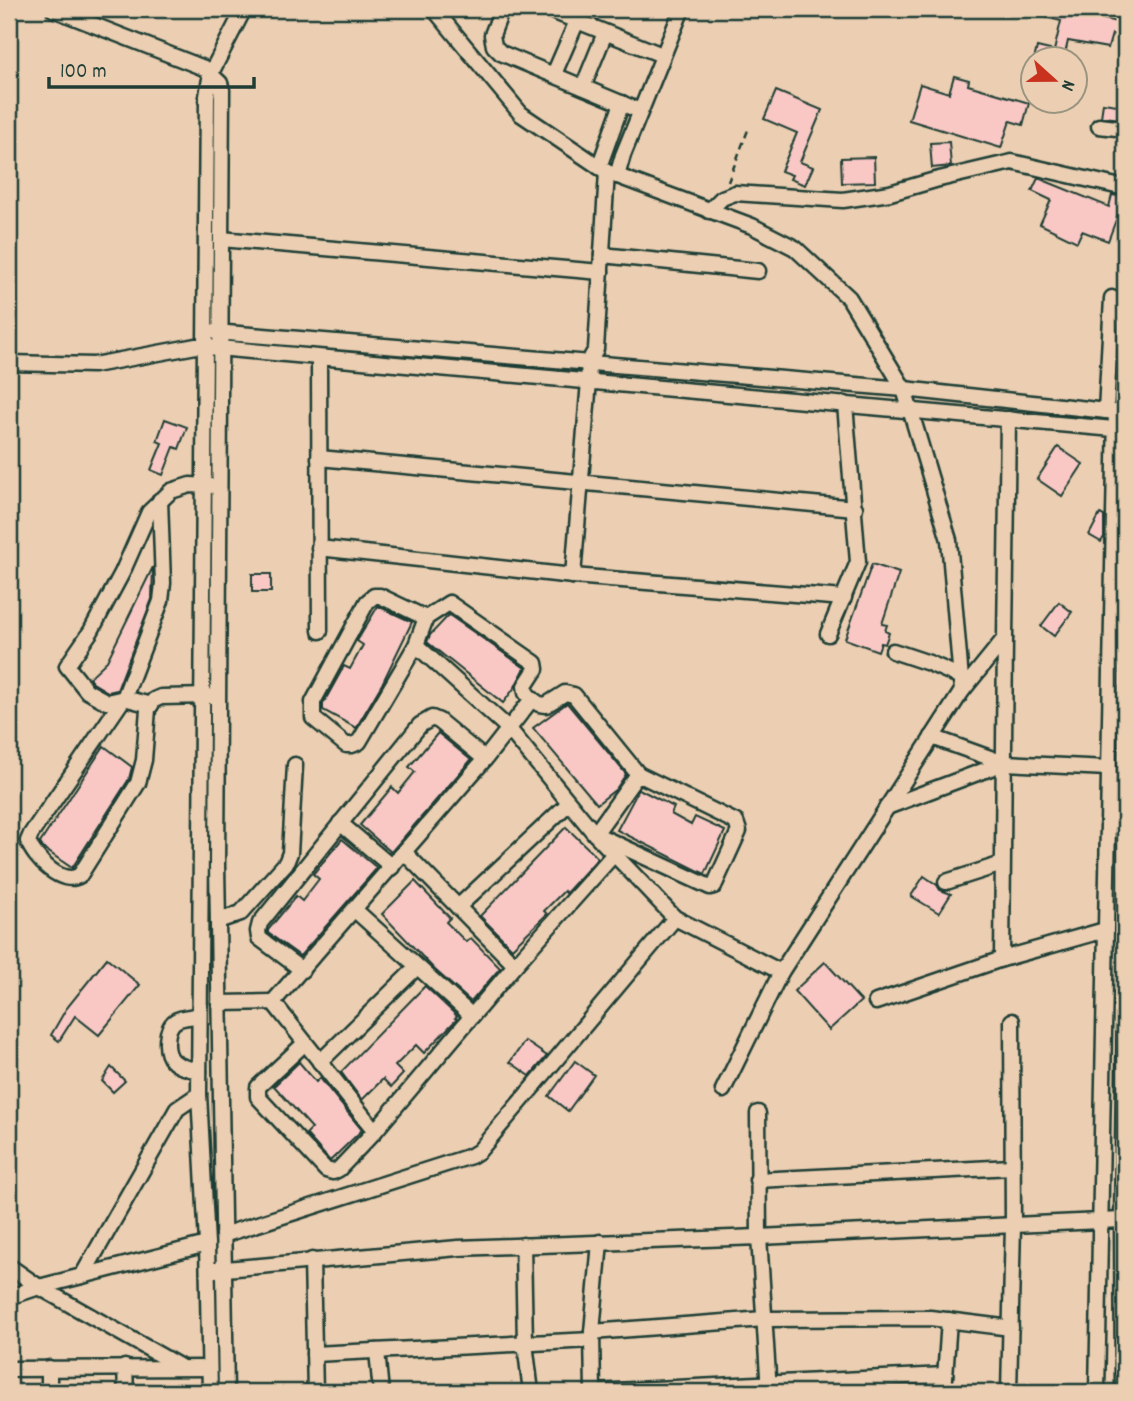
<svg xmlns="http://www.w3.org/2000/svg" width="1134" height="1401" viewBox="0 0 1134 1401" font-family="Dekko,sans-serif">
<rect width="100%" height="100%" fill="#eccfb2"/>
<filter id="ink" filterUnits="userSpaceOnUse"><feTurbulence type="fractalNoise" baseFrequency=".0143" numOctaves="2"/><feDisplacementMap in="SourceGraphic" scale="14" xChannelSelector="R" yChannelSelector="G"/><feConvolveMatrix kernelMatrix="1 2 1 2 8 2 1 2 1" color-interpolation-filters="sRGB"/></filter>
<g filter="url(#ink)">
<g fill="#f9c8c4" stroke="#1f3d34" stroke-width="2">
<path d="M1030,9H1062L1125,24V37L1112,34L1108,48L1068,41L1065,54L1071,56V60H1034L1037,47L1054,51L1061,21L1029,13Z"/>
<path d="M954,76L969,80L968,85L1029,103L1023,125L1010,121L1001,148L909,120L920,84L949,93Z"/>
<path d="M776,91L822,110L800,162L813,167L805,185L790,179L792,175L781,171L797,133L764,119Z"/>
<path d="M1103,103L1125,106V119L1101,117Z"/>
<path d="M949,142L951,166L932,168L930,143Z"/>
<path d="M874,157L875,182L842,183L841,158Z"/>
<path d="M1038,178L1109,207L1112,195L1125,197V213L1119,212L1108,241L1082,231L1077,242L1040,224L1051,200L1032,191Z"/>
<path d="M165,419L187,427L179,449L174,447L163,475L151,470L162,443L157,441Z"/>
<path d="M1058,447L1083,464L1062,496L1037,479Z"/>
<path d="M1100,514L1104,516V537L1101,542L1089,535Z"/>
<path d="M872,564L899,573L882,624L887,625L885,631L889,633L885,644L881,643L878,651L845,639Z"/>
<path d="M153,567L152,599L117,690L108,692L93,683L89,678L107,661Z"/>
<rect x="252" y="574" width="19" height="18"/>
<path d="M1059,602L1072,612L1054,636L1041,626Z"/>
<path d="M378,606L412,622L382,684L356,728L323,710V704L344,666L350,669L363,645L357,641Z"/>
<path d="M449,615L525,668L515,687L503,703L427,642L430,635Z"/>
<path d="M567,703L626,774L616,789L597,804L533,728Z"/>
<path d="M438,733L471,760L391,852L360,825L392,787L398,793L415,772L409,767Z"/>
<path d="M104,746L132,767L129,779L72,868L43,848L40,843Z"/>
<path d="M639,789L674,807L671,814L691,825L695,817L725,831L705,874L617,830Z"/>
<path d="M566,827L598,858L566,893L564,891L544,911L547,914L512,948L480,916Z"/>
<path d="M342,839L377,868L300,956L268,933V930L296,896L302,901L319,879L313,874Z"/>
<path d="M924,876L937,885L940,890L951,894L939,913L911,896Z"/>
<path d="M415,881L450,918L446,922L466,942L471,938L500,968L471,1002L435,970L382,914Z"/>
<path d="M107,958L140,985L99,1035L75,1016L59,1041L51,1035L66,1009Z"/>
<path d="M825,962L861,1001L829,1030L794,991Z"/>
<path d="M425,986L457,1016L455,1018L457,1019L424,1053L416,1045L395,1066L403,1074L391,1087L383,1079L362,1100L341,1072Z"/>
<path d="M525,1041L547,1056L530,1076L510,1062Z"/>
<path d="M575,1061L594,1075L568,1111L549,1096Z"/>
<path d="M299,1062L316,1082L320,1078L362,1130L330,1161L306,1134L312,1128L274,1086Z"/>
<path d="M111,1067L125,1081L113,1092L102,1081Z"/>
</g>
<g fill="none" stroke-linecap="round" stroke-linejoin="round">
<defs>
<g id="minor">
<path d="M53,9L204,68L220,83L222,90L217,865L226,1392"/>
<path d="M434,9L521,114L607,172L752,226L795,248L849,298L904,389L949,540L962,691"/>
<path d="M502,9L492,35L494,46L501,53L640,111"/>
<path d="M547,9L662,55"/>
<path d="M554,74L577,21"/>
<path d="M583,87L605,33"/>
<path d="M1099,126L1125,129"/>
<path d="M599,167L622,103"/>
<path d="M617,176L623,155L682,9"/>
<path d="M709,211L722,198L735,193L843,200L890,193L935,180L1012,162L1125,188"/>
<path d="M221,239L601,272"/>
<path d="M602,255L758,271"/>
<path d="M215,332L904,389L1125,413"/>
<path d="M319,358L320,631"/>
<path d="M9,363L94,365L196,346L1125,430"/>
<path d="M1106,411L1112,298"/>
<path d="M319,458L855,508"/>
<path d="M160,500L163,583L161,601L124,698L31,834L28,841C34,858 62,887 80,875L138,783L144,760L148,709L154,700L161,697L209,696"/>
<path d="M319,548L573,576L844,598"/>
<path d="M573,576L589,381L588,363L596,349L607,172"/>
<path d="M426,618L380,596H374L367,602L313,702V718L346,745H352L359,742L416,645L426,618L449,603L535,663L536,669L525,686L526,693L532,699"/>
<path d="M828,634L858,562L845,404"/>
<path d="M416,645L509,729L595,834L675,918L781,972"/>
<path d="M893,651L929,663L961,677"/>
<path d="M151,705L124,698L107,702L87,691L67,666L91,631L122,573L149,512L171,491L190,485L211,486"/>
<path d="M932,737L1004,763"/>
<path d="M638,774L736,822L739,831L714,886L710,887L595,834Z"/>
<path d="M887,807L1004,763L1108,768"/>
<path d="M340,823L392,867"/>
<path d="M404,852L515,965"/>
<path d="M946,882L1002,864"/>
<path d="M458,907L569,803"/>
<path d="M355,910L472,1016"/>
<path d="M218,921L241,913L286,863L290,853L295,765"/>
<path d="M1002,959L1005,638"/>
<path d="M302,970L259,938L258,931L260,923L420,725L432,718L439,721L485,759"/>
<path d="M273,1002L485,759L532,699L539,704L546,705L565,693L574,695L638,774"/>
<path d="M876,1002L1002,959L1105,930"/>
<path d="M219,1003L273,1002L375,1131"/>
<path d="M305,1043L258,1087V1097L326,1170L333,1172L339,1169L375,1131L515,965L614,854"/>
<path d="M320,1062L417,967"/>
<path d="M199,1071C190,1069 179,1067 173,1061C164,1052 165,1026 177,1020C182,1017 193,1017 199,1015"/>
<path d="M723,1090L781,972L962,691L1005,638L1008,419"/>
<path d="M758,1113L759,1237L769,1391"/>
<path d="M757,1180L1012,1167"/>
<path d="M223,1235L471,1156L479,1151L675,918"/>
<path d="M523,1245L525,1343L531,1392"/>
<path d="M312,1260L315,1392"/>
<path d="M9,1266L39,1287L179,1366"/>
<path d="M215,1270L458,1248L759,1237L1122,1220"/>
<path d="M82,1276L177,1109L199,1094"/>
<path d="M9,1297L39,1287L207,1244"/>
<path d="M592,1332L764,1319L930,1318L1011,1328"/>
<path d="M377,1351L381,1392"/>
<path d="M314,1354L592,1340"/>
<path d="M125,1367L126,1392"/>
<path d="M49,1368V1392"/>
<path d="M9,1369L209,1368"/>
<path d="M210,1392L207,1244L199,1094L207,96L211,73L244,9"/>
<path d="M593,1392L945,1375"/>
<path d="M593,1392L592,1332L600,1242"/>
<path d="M944,1392L949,1320"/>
<path d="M1009,1392L1013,1225L1012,1021"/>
<path d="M1097,1392L1116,412"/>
<path d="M1123,1392L1122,1220L1125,1009"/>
</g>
</defs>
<use href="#minor" stroke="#1f3d34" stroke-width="19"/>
<path stroke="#1f3d34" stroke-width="2.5" stroke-dasharray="7 5" stroke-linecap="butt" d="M728,182L748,130"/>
<use href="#minor" stroke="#eccfb2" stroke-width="14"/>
</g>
</g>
<rect width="1134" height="1401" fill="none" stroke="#eccfb2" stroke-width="35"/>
<rect x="18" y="18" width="1099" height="1366" fill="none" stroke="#1f3d34" stroke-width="2.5" filter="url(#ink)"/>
<g transform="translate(1054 80) rotate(111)"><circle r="33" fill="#eccfb2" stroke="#9a9580" stroke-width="2"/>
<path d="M0-5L12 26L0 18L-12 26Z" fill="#c8321e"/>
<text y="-10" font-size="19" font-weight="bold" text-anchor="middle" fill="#1f3d34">N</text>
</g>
<path d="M49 77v10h205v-10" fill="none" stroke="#1f3d34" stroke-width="3.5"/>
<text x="60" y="77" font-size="21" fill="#1f3d34" stroke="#eccfb2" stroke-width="5" paint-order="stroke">100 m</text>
</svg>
